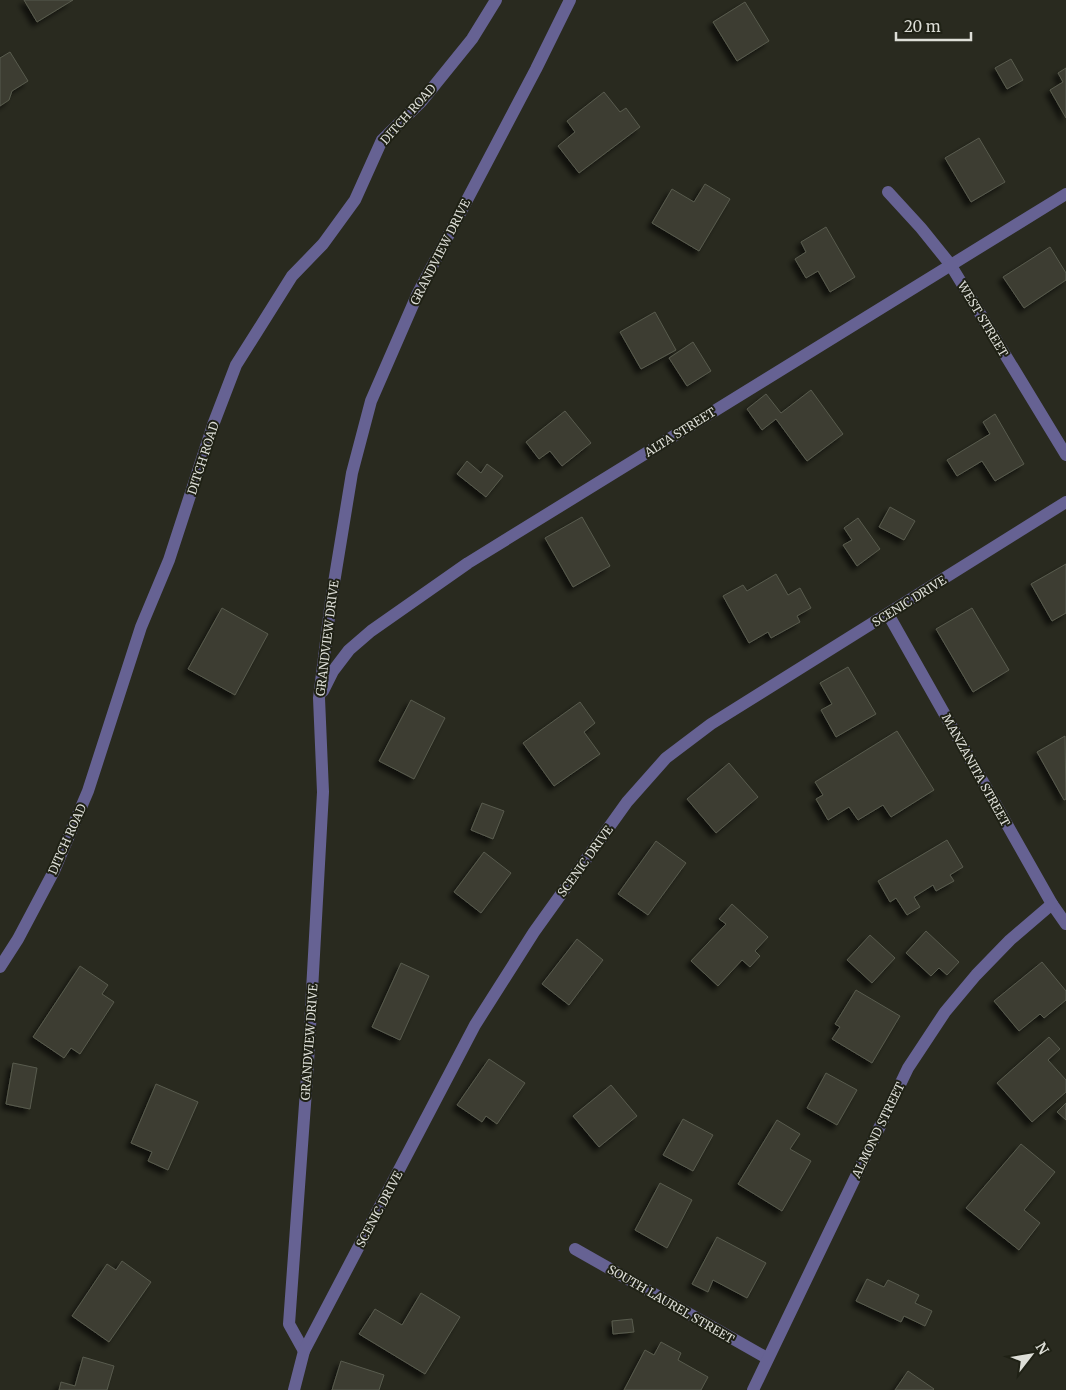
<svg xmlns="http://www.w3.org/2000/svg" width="1066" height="1390" viewBox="0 0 1066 1390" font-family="Merriweather,serif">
<defs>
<filter id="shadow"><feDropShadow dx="-4.5" dy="4.5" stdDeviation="2.5" flood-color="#0009"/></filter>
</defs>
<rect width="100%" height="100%" fill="#292a1f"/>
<g fill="#3c3e32" stroke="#595b4e" filter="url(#shadow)">
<path d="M24,0H73L37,22Z"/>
<path d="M745,2L769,41L737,61L713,22Z"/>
<path d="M10,52L28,81L12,91L9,100L0,106V58Z"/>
<path d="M1011,59L1023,80L1007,89L995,68Z"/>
<path d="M1066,68V118L1050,90L1063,82L1058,73Z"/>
<path d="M604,92L620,112L626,108L640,127L579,173L558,146L575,132L567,121Z"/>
<path d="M979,138L1005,182L971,202L945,158Z"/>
<path d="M705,184L730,199L699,251L652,223L672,189L694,202Z"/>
<path d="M826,227L855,277L830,292L818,271L806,278L795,259L806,252L801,242Z"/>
<path d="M1050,247L1066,273V280L1024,308L1003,277Z"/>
<path d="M655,312L676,350L641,369L620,332Z"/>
<path d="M693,342L711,371L687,386L669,358Z"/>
<path d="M811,390L843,434L807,461L776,419L762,430L747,409L766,394L781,413Z"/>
<path d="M565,411L591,443L562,466L550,451L539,459L526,442Z"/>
<path d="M995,414L1024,464L995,481L982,461L957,476L947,460L990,434L983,422Z"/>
<path d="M467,461L481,473L487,464L503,476L486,497L457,474Z"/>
<path d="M890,507L915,521L904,540L879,527Z"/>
<path d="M582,517L610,566L573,587L545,538Z"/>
<path d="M858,518L880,549L857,566L843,545L852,540L844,528Z"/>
<path d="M1066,564V613L1052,621L1031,584Z"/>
<path d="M776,574L788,595L800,588L811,608L797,616L800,622L771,638L768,632L749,643L723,596L743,585L747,591Z"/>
<path d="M222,608L268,634L235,695L188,669Z"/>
<path d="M972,608L1009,670L973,692L936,629Z"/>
<path d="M848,667L876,714L836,737L821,710L832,704L820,683Z"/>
<path d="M411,700L445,718L414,779L379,761Z"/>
<path d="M580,702L595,723L584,732L600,754L554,786L523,743Z"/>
<path d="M897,731L934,790L891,817L883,805L858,820L849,807L828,820L816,799L823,795L815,782Z"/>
<path d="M1065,736L1066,799L1064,800L1037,752Z"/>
<path d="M729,763L758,797L716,833L687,799Z"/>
<path d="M482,803L504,811L493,839L471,830Z"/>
<path d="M947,840L963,867L950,875L954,881L936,891L933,885L914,897L920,907L907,915L896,898L890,902L878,881Z"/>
<path d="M656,841L686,863L648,915L618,894Z"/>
<path d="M484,852L511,873L481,913L454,892Z"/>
<path d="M732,904L768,937L755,951L760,956L750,967L742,960L718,986L691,961L726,924L719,919Z"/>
<path d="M926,931L959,962L947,975L939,968L931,976L906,953Z"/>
<path d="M870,935L895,958L872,983L847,960Z"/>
<path d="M577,939L603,960L569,1005L542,984Z"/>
<path d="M1042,962L1066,991V1000L1044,1018L1040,1014L1019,1031L994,1001Z"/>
<path d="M401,963L429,976L400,1040L372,1027Z"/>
<path d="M80,966L108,985L102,994L114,1002L80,1054L71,1048L64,1058L33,1037Z"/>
<path d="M856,990L900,1016L872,1063L832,1039L840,1027L835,1024Z"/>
<path d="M1049,1037L1060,1049L1048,1060L1066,1080V1092L1032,1122L997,1083Z"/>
<path d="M489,1059L525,1083L497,1124L486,1116L482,1122L457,1105Z"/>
<path d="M13,1063L37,1068L30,1109L6,1104Z"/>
<path d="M826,1073L857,1090L837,1125L807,1108Z"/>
<path d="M156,1084L198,1102L168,1170L148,1161L152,1152L131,1143Z"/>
<path d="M611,1085L637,1116L599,1147L573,1116Z"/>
<path d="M1066,1103V1120L1057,1112Z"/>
<path d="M683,1119L713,1135L693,1171L663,1155Z"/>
<path d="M777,1120L800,1134L790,1149L811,1161L782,1211L738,1184Z"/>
<path d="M1021,1144L1055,1172L1024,1210L1040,1223L1019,1250L966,1208Z"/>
<path d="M660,1183L692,1200L667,1248L635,1230Z"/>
<path d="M717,1237L766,1263L747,1298L713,1280L708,1292L692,1284Z"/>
<path d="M122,1261L151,1282L109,1342L72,1316L107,1264L116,1270Z"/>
<path d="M867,1279L884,1287L888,1280L919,1295L915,1303L932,1311L925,1326L904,1316L901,1322L856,1301Z"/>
<path d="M421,1293L460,1317L425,1374L359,1334L375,1309L402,1325Z"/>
<path d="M632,1319L634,1332L613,1334L612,1321Z"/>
<path d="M661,1342L681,1353L678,1360L708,1377L701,1390H624L645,1350L654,1355Z"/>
<path d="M83,1357L114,1366L107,1390H59L61,1382L75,1386Z"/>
<path d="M341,1361L384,1375L379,1390H332Z"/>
<path d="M908,1371L934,1389L933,1390H895Z"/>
</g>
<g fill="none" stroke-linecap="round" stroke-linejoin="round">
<g stroke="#666293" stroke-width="12">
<path d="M888,192L921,228L950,264L1066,455"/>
<path d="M888,614L1052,904L1066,924"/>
<path d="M323,691L333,671L349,650L371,631L468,563L1066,194"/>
<path d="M0,967L18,939L54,871L88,791L141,627L169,560L213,425L236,365L292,276L323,244L355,200L382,140L421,102L472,39L496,0"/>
<path d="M575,1249L767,1358"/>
<path d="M304,1351L289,1324L308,1063L323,792L319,698L331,601L352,473L371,401L418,293L536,69L570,0"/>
<path d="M294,1390L304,1351L475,1025L534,932L627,802L666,758L711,724L1066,502"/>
<path d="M753,1390L908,1068L945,1012L976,975L1010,940L1052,904"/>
</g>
</g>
<g text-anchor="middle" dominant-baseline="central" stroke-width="4" stroke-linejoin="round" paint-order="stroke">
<g font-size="12" fill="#ddded7" stroke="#1f2115">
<text transform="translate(408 114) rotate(-48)">DITCH ROAD</text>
<text transform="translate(440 252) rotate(-63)">GRANDVIEW DRIVE</text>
<text transform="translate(983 319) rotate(59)">WEST STREET</text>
<text transform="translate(680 432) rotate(-32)">ALTA STREET</text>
<text transform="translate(203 458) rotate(-72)">DITCH ROAD</text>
<text transform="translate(909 601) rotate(-32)">SCENIC DRIVE</text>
<text transform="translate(327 638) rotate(-83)">GRANDVIEW DRIVE</text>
<text transform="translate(976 770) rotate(61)">MANZANITA STREET</text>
<text transform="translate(67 839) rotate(-66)">DITCH ROAD</text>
<text transform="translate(585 861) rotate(-54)">SCENIC DRIVE</text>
<text transform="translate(309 1042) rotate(-86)">GRANDVIEW DRIVE</text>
<text transform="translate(878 1130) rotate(-64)">ALMOND STREET</text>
<text transform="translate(379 1209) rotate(-62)">SCENIC DRIVE</text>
<text transform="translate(671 1304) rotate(30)">SOUTH LAUREL STREET</text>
</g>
</g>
<g transform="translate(1031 1355) rotate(59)" stroke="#1f2115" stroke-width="4" paint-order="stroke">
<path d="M0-4L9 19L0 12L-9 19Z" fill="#ddded7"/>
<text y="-8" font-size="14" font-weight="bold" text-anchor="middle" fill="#ddded7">N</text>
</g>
<path d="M896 32v8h75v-8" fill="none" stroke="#ddded7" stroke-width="2.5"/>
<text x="904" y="32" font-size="15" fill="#ddded7" stroke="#1f2115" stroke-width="4" paint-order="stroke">20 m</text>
</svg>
